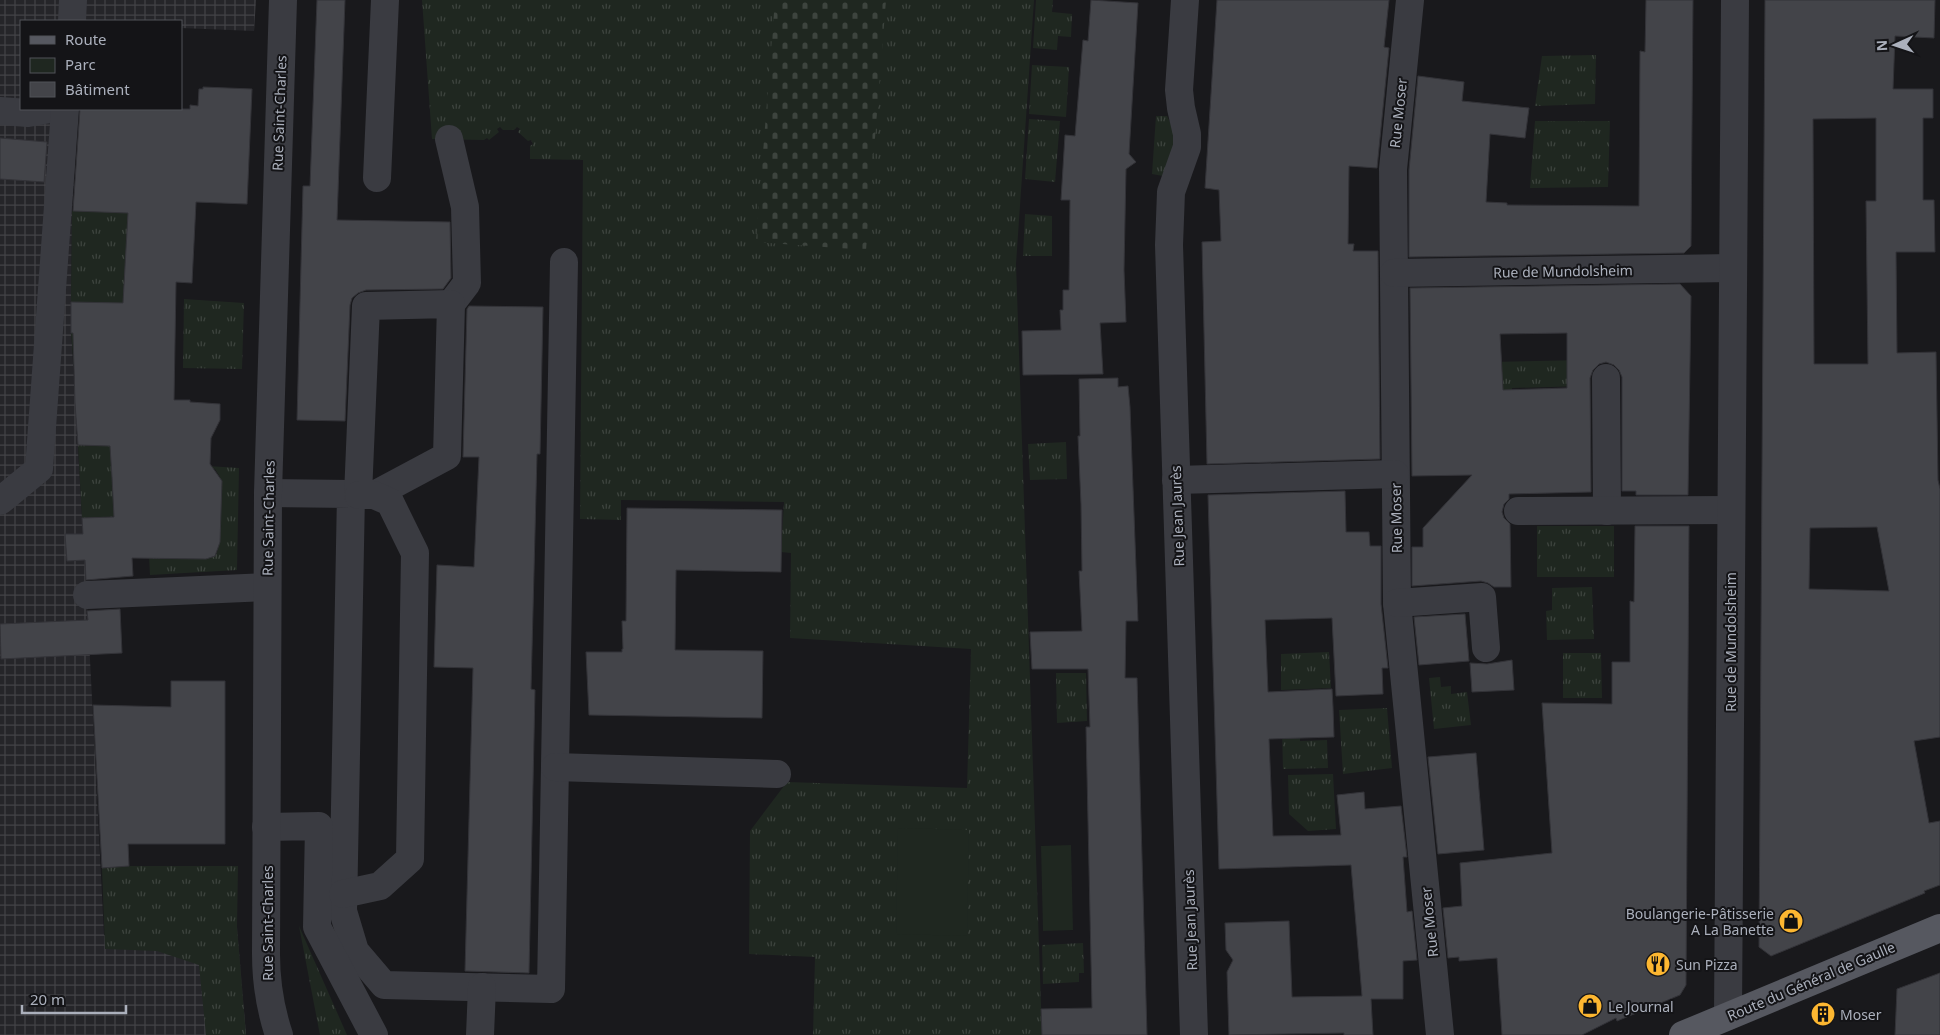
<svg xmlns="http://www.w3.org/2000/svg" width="1940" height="1035" viewBox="0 0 1940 1035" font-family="'Noto Sans',sans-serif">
<defs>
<pattern id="industrial-grid" width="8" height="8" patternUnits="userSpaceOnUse" patternTransform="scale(1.25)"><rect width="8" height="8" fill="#252529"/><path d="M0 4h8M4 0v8" fill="none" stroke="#424246"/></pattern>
<pattern id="grass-tufts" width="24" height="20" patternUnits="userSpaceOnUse" patternTransform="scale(1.25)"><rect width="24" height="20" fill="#1f2720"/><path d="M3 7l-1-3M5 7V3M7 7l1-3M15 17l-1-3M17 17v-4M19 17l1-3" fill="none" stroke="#3d443e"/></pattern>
<pattern id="cemetery-stones" width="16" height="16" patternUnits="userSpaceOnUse" patternTransform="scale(1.25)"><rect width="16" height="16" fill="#1f2720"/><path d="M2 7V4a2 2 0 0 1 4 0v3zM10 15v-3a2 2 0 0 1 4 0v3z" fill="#3d443e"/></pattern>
</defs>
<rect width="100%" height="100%" fill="#19191c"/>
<path fill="url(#industrial-grid)" d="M0,0H256L254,31L181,28V21H21V109H78L72,211L71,328L88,620L104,935L237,927L246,1035H0Z"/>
<g fill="url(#grass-tufts)">
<path d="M422,0H1034L1016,264L1042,1035H813L815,957L749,954L750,831L787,782L967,788L971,649L790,638L791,553L781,552L784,502L621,500V520L580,519L583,160L530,159V146L533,144L531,140L528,141L518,132L520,129L517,127L514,130H503L500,127L497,129L499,132L489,140L487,138L484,140L432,139Z"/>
<path d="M1036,0H1053L1052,12L1072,14L1071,37L1058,36L1057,50L1033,48Z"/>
<path d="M1596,55L1595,104L1535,106L1542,56Z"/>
<path d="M1032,65L1069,67L1066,117L1029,114Z"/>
<path d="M1156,116H1167L1177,136L1163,176L1152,174Z"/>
<path d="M1029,119L1060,121L1055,182L1025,179Z"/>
<path d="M1535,121H1610L1608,187L1530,188Z"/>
<path d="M177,189L122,367L74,369L71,333L98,334V303L71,302L72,211L116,212Z"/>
<path d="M1025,214L1052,216V256H1023Z"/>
<path d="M184,299L244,303L242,369L183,368Z"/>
<path d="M1586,360L1585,386L1512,388L1513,440H1508L1509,495H1488L1491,362Z"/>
<path d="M1066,442L1067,479L1030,480L1028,444Z"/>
<path d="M78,445L111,446L124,516L82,518Z"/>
<path d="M207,466L239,468L237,570L150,575L148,536L162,506V559H206L216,555L218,549L220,477L215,469Z"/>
<rect x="1537" y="526" width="77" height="51"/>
<path d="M1592,587L1594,639L1547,640L1546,611L1552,610V588Z"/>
<path d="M1329,652L1331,688L1281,690V654Z"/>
<path d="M1563,653H1601L1602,698H1563Z"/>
<path d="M1056,673H1086L1087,721L1057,723Z"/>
<path d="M1440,677L1441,687L1451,686V694L1467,692L1471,725L1434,729L1429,678Z"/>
<path d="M1387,708L1392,768L1343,774L1339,710Z"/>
<path d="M1300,729V741L1327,740L1328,768L1283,769L1282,730Z"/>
<path d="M1333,774L1336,829L1308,831L1289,814L1288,775Z"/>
<path d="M129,866H238L237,927L246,1035H206L199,965L157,951L105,949L102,868Z"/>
<path d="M299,926L347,1035H320Z"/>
<path d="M1083,943L1084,973H1079V982L1043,984L1042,945Z"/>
</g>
<path fill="url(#cemetery-stones)" d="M775,0H886L866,250L756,242Z"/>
<g fill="#1f2720">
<path d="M898,828L969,830L967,936L896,934Z"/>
<path d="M1071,845L1073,930L1043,931L1041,846Z"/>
</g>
<g fill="#434449" stroke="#333338" fill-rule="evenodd">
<path d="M317,0H345L337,220L450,222L451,278L443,289L366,290L358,293L352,298L350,305L345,421L297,420L303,186H310Z"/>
<path d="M1091,0L1138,3L1129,154L1136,162L1126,169L1124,270L1126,322L1100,323L1103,374L1023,375L1022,331L1061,330L1060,310H1063V290H1069L1070,200H1061L1065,135L1075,136L1083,40L1088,41Z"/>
<path d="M1217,0H1389L1384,47L1389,48L1377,168L1349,166L1348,244H1354L1353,251H1378L1380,459L1207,464L1202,242L1221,241L1219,190L1205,188Z"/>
<path d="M1646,0H1693L1691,246L1684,253L1409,257V170L1418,76L1464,82L1462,101L1529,108L1525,138L1490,134L1486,202L1507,203V205L1639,206L1640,51L1645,52Z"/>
<path d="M1765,0H1935L1934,38L1895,36L1893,89H1933V118H1923V200H1934L1935,252H1896L1897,353L1936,352L1938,480L1940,489V737L1914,741L1929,823L1940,821V885L1924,891L1925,893L1771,956L1759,947ZM1876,118V201H1866L1868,364H1814L1813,119ZM1877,527L1889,591L1809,589L1810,528Z"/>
<path d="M203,87L252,89L247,204L196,202L192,283L176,282L174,400H190V402L220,404V420L211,438L210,464L222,481L220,542L215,556L206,559L132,558L133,576L86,580L85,560L67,561L65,534H83L82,518L114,517L112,477L110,446L78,445L75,403L73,333H71V302L123,303L128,213L73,211L80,109H190V105L198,106L199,89H203Z"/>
<path d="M0,138L47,142L44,182L0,179Z"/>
<path d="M1680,284L1691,296L1688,495H1636V491H1622V377L1619,370L1614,365L1606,362L1599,364L1593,370L1590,378L1591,492L1509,494V499L1504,504L1502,512L1504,518L1510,524L1511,587H1494L1488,583L1481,581L1412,586V547H1423V528L1472,475L1412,476L1410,288ZM1567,333V388L1503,390L1500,334Z"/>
<path d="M469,306L543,307L540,454H537L531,689L535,690L529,973L465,971L473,668L434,667L437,565L474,567L479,457H463L467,309Z"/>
<path d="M1118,378V387L1128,386L1130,407L1138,621H1126L1125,678H1137L1147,1035H1042L1041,1009L1092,1008L1086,727H1090L1088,669H1032L1030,632L1082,631L1079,571H1082L1081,504L1078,436H1080L1079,379Z"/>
<path d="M1345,491L1346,532H1369L1370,546H1381V604L1388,668H1382L1383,694L1336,696L1332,618L1265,620L1268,692L1332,689L1333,707L1334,737L1269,739L1273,836L1341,835L1337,795L1364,792L1365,809L1401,806L1407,857H1403L1407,912L1412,911L1417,960L1403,961V999H1371L1373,1035H1344V1033L1229,1035L1227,972L1233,960L1226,950L1225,923L1289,921L1292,997L1362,996L1351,865L1219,869L1208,495Z"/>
<path d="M627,508L782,510L781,572L676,570L675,650L763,651L762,718L589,715L586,652H622V649H623L622,621H626Z"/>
<path d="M1635,526H1689L1686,985L1680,995L1617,1021L1616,1018L1582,1035H1502L1497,958L1459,961V957L1448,958L1443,908L1462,906L1460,863L1552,853L1542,703L1612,704V662H1630V601L1634,602Z"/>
<path d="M120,609L122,653L1,659L0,624L88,620L87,611Z"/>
<path d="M1465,614L1469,661L1419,665L1414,617Z"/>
<path d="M1512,660L1514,690L1472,692L1470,663L1487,664Z"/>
<path d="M171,681H225V844H128L129,866L102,868L93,705L171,707Z"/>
<path d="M1476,753L1484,850L1438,854L1428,757Z"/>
<path d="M1940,973V1035H1895L1897,989Z"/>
</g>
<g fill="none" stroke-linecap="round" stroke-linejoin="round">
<g stroke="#3a3b41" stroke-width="28">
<path d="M1185,0L1179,90L1181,108L1187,134V147L1171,192L1169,245L1194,1035"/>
<path d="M1410,0L1393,169L1397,603L1440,1035"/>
<path d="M72,21L73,0"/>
<path d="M0,111L28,113L50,109"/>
<path d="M449,139L465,207L467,283L451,304"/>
<path d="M377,178L385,0"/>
<path d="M1394,273L1733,268"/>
<path d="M1606,378L1607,511"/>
<path d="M1176,480L1395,474"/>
<path d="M268,493L351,494L343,911L355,951L384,985L551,989L564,262"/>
<path d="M358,495L366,306L451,304L447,456L374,495"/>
<path d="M0,501L39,469L65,109"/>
<path d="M1518,511L1731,510"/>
<path d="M87,595L267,587"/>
<path d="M1397,603L1482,597L1486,648"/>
<path d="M555,767L777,774"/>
<path d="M266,827L319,826L317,927L374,1035"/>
<path d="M343,894L380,886L410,859L415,553L390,502L374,495H359"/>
<path d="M1728,1016L1735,0"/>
<path d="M279,1035C270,1008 266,983 266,954L268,493L283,0"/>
<path d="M480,1035L482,987"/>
</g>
<path stroke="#565860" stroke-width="28" d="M1683,1035L1940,928"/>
</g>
<defs>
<symbol id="shop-disc" viewBox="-11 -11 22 22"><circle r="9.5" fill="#fdb731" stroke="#141417"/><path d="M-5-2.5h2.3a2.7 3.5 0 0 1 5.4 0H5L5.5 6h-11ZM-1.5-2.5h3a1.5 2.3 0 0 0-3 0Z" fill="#111"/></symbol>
<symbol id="restaurant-disc" viewBox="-11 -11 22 22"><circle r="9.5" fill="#fdb731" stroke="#141417"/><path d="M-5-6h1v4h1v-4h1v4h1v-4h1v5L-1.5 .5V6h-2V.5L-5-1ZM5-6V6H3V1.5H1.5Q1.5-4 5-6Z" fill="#111"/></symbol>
<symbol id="building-disc" viewBox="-11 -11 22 22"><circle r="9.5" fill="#fdb731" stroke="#141417"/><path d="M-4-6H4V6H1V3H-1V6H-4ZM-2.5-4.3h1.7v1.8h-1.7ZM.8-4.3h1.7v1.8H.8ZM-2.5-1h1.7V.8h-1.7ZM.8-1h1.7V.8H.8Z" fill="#111"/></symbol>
</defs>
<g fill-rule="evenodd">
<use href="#shop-disc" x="1777" y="907" width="28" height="28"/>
<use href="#restaurant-disc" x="1644" y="950" width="28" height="28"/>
<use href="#shop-disc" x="1576" y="992" width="28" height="28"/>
<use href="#building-disc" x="1809" y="1000" width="28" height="28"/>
</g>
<g text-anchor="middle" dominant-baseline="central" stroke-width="4" stroke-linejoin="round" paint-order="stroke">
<g font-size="14" fill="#abb0bc" stroke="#141417">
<text transform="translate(279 113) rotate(-88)">Rue Saint-Charles</text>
<text transform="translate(1398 113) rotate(-84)">Rue Moser</text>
<text transform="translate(1563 271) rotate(-1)">Rue de Mundolsheim</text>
<text transform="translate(1177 516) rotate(-92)">Rue Jean Jaurès</text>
<text transform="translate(268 518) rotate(-89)">Rue Saint-Charles</text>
<text transform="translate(1396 518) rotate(-91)">Rue Moser</text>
<text transform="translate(1730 642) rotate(-90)">Rue de Mundolsheim</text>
<text transform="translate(1190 920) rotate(-92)">Rue Jean Jaurès</text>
<text transform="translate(1429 922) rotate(-96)">Rue Moser</text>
<text transform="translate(267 923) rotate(-90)">Rue Saint-Charles</text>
<text transform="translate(1811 981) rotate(-23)">Route du Général de Gaulle</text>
</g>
<g font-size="14" fill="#abb0bc" stroke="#141417" text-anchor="start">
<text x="1774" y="913" text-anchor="end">Boulangerie-Pâtisserie<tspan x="1774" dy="16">A La Banette</tspan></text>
<text x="1676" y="964">Sun Pizza</text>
<text x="1608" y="1006">Le Journal</text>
<text x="1840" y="1014">Moser</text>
</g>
</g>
<rect x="20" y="20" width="162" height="90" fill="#141417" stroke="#505259"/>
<rect x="30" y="36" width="25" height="8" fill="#565860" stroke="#505259"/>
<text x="65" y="45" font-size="15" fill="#abb0bc">Route</text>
<rect x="30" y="58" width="25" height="15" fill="#1f2720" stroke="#505259"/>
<text x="65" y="70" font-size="15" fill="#abb0bc">Parc</text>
<rect x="30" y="82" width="25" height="15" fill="#434449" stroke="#505259"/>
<text x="65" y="95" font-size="15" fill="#abb0bc">Bâtiment</text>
<g transform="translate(1895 45) rotate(267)" stroke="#141417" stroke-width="4" paint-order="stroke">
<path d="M0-4L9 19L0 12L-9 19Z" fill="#abb0bc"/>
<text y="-8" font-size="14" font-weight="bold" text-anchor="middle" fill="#abb0bc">N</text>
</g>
<path d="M22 1005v8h104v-8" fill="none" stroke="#abb0bc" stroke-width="2.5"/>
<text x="30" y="1005" font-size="15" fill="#abb0bc" stroke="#141417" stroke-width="4" paint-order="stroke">20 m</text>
</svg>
